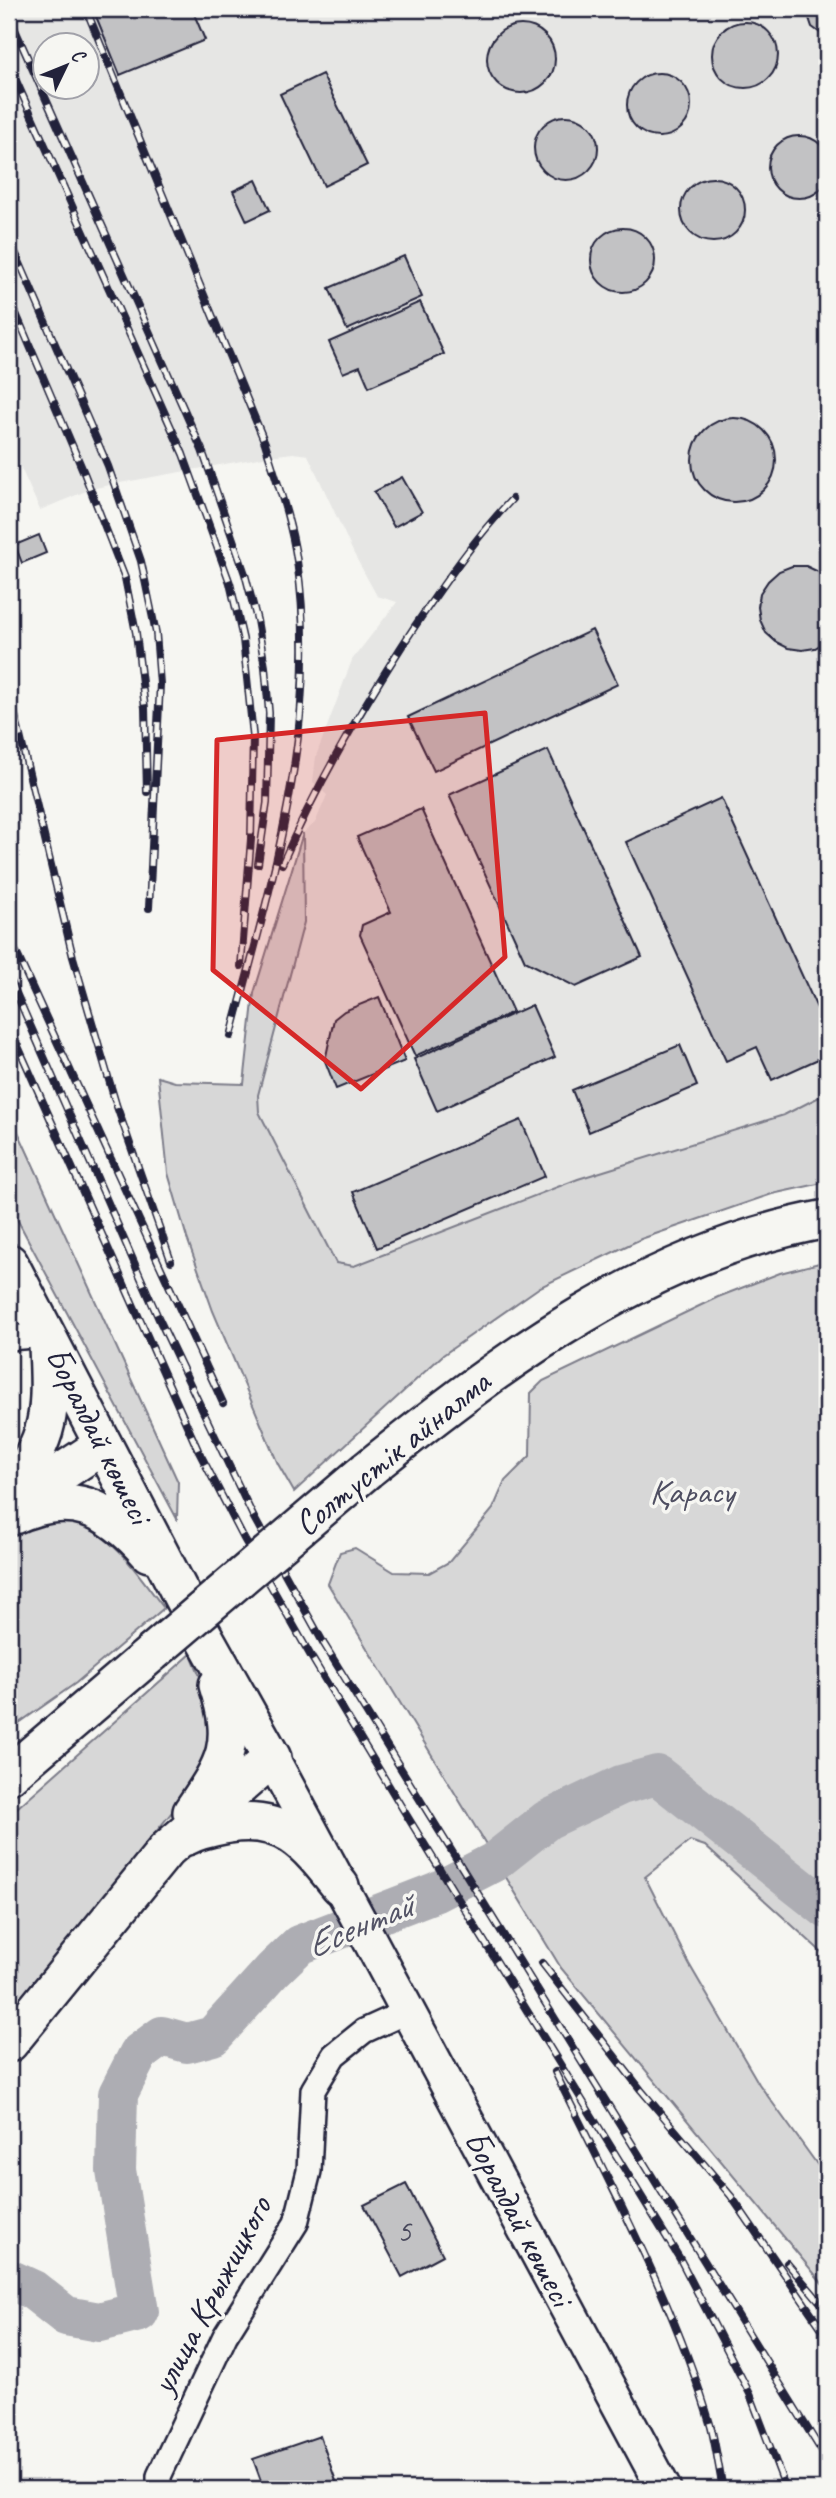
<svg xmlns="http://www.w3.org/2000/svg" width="836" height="2498" viewBox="0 0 836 2498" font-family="Caveat,sans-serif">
<rect width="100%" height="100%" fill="#f6f6f2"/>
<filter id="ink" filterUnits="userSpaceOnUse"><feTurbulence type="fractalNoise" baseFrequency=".0143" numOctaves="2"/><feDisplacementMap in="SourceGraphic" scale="14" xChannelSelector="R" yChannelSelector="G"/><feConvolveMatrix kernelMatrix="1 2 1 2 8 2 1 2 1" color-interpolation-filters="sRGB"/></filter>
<g filter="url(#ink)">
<path fill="#e6e6e4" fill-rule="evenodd" d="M9,9H827V1093L784,1115L578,1179L354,1266L336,1263L259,1112L257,1090L304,922L303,833L315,823L327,795L313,782L316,756L352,660L397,602L377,596L354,554L308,455L293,453L269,456L114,484L91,489L40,510L9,442ZM46,46H88V88H46Z"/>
<g fill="#d7d7d7" stroke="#7c7c89" stroke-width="2">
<path d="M303,833L304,922L258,1095L259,1112L336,1263L354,1266L578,1179L784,1115L827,1093V1182L772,1194L641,1239L540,1287L443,1355L294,1492L278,1464L213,1311L187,1238L168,1173L158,1077L175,1082L244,1084L254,993Z"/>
<path d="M9,1112L178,1482L177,1519L9,1204Z"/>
<path d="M827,1261V1957L705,1846L690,1841L645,1877L689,1964L759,2084L827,2178V2289L561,1968L328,1584L340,1552L355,1548L394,1572L429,1573L449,1562L493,1509L505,1481L530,1456L531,1393L543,1381L718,1297L780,1273Z"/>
<path d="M39,1518C51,1519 66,1519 77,1523C116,1537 140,1577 164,1608L76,1683L9,1730V1527Z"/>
<path d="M191,1654L211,1704L216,1728L195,1783L9,2016V1815Z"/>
</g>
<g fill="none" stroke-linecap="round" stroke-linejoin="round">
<path stroke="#adadb3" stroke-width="40" d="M9,2279L33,2290L66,2316L99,2322L139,2312L116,2170L118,2094L139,2053L162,2036L187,2043L213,2036L273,1970L299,1945L436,1892L494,1862L547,1820L621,1785L657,1775L827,1909"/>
</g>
<g fill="#c2c2c4" stroke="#22223b" stroke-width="2">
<path d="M93,9H192L205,40L120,75Z"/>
<path d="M806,9H827V38L812,27Z"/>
<circle cx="745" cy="55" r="33"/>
<circle cx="521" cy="59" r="34"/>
<circle cx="659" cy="105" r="32"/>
<path d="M322,74L367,165L324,186L280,94Z"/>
<circle cx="566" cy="148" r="32"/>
<circle cx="799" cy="167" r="31"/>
<circle cx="713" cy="210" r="32"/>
<path d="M256,180L270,210L247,221L233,191Z"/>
<circle cx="623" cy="260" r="32"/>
<path d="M404,256L422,297L347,330L329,288Z"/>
<path d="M420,302L444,354L369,387L360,366L343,373L329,342Z"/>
<circle cx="734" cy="460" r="42"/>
<path d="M402,477L422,512L394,527L374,492Z"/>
<path d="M39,535L46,553L22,563L15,545Z"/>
<path d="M792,566H806L827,576V641L815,648L802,650L788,648L776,642L766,633L760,620L758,607L760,593L768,581L779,571Z"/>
<path d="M592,630L618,684L434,771L408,717Z"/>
<path d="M548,750L642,957L576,987L525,961L449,795Z"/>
<path d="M721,798L827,1030V1055L772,1080L757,1047L726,1061L626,842Z"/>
<path d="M421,809L513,1012L415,1056L360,935L362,925L391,912L357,837Z"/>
<path d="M379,997L405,1061L336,1089L325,1061L334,1019L344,1011Z"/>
<path d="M532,1005L555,1057L437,1111L414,1059Z"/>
<path d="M680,1045L697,1086L589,1132L572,1090Z"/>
<path d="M521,1120L545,1176L377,1248L353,1192Z"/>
<path d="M406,2184L443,2255L402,2277L364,2205Z"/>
<path d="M320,2436L337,2484L323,2489H264L253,2459Z"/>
</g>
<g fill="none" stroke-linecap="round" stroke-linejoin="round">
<defs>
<g id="street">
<path d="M9,1338L47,1335"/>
<path d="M159,2489V2476L225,2336L296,2223L309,2171L313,2090L334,2055L364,2031L408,2011"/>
</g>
<path id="secondary" d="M272,1758L664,2489"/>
<g id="primary">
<path d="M9,1263L188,1608L272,1758L166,1850L9,2043"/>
<path d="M367,1470C503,1360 651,1250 827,1219"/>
<path d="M9,1490C52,1440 51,1409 48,1346"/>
<path d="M14,1504L103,1445"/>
<path d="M9,1517C69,1489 107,1505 149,1553"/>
<path d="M9,1775L152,1653"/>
<path d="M192,1812C226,1762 237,1745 218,1685"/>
<path d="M187,1836C200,1829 214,1827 229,1824C286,1815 308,1846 340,1886"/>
</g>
</defs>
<use href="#street" stroke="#22223b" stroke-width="28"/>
<use href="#secondary" stroke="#22223b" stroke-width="38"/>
<use href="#primary" stroke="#22223b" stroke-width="42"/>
<use href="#street" stroke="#f6f6f2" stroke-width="23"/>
<use href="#secondary" stroke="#f6f6f2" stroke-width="33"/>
<use href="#primary" stroke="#f6f6f2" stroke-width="37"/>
<defs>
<g id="rail">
<path d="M86,9L265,443C277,482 291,520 297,561C321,723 272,881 231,1036"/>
<path d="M9,16L202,450L245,574L257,620L265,667L269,713L267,803L258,864"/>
<path d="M9,65L183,454L230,583L243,639L253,736L251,839L241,966"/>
<path d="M9,238L108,466L141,561L156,633L160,684L149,908"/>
<path d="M9,297L84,473L125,578L136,633L145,708L147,792"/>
<path d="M9,690L73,957L116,1104L171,1261"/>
<path d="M282,864C319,780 365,702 415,626C445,582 475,538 512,499"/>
<path d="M9,937L223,1403"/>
<path d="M9,977L158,1317L253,1516L324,1644L827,2460"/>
<path d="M9,1026L198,1450L243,1537L312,1658L404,1811L680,2259L750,2394L786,2489"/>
<path d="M542,1963L641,2090L731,2196L827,2336"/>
<path d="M555,2072C611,2187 675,2303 711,2427C716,2447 719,2469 723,2489"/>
<path d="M787,2263L827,2310"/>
</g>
</defs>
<use href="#rail" stroke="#22223b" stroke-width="8"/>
<use href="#rail" stroke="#f6f6f2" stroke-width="5" stroke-dasharray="16" stroke-linecap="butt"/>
<defs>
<path id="primary-bridge" d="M152,1653L367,1470"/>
</defs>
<use href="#primary-bridge" stroke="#22223b" stroke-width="42" stroke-linecap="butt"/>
<use href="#primary-bridge" stroke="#f6f6f2" stroke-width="37"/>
</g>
</g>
<path fill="#d62828" fill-opacity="0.2" stroke="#d62828" stroke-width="5" stroke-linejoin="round" d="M485,713L505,957L361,1089L213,970L217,740Z"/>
<g text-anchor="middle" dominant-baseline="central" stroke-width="7" stroke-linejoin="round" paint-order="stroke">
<g font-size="32" fill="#4a4a5d">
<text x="404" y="2230">5</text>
</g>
<g font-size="35" fill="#22223b" stroke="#f6f6f2">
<text transform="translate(99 1435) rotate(63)">Боралдай көшесі</text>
<text transform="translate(392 1453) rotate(-39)">Солтүстік айналма</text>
<text transform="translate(519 2218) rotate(62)">Боралдай көшесі</text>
<text transform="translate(211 2295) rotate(-62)">улица Крыжицкого</text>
</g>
<g font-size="35" fill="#4f4f62" stroke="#f6f6f2">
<text x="692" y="1491">Қарасу</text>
</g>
<g font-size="37" font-style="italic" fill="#535365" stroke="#f6f6f2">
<text transform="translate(359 1925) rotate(-23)">Есентай</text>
</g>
</g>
<rect width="836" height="2498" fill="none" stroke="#f6f6f2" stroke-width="35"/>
<rect x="18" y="18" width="801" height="2463" fill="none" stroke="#22223b" stroke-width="2.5" filter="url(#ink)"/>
<g transform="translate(66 66) rotate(47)"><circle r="33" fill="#f6f6f2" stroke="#a1a1a9" stroke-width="2"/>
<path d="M0-5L12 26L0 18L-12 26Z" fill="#22223b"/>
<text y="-10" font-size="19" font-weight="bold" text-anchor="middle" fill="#22223b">С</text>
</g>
</svg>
